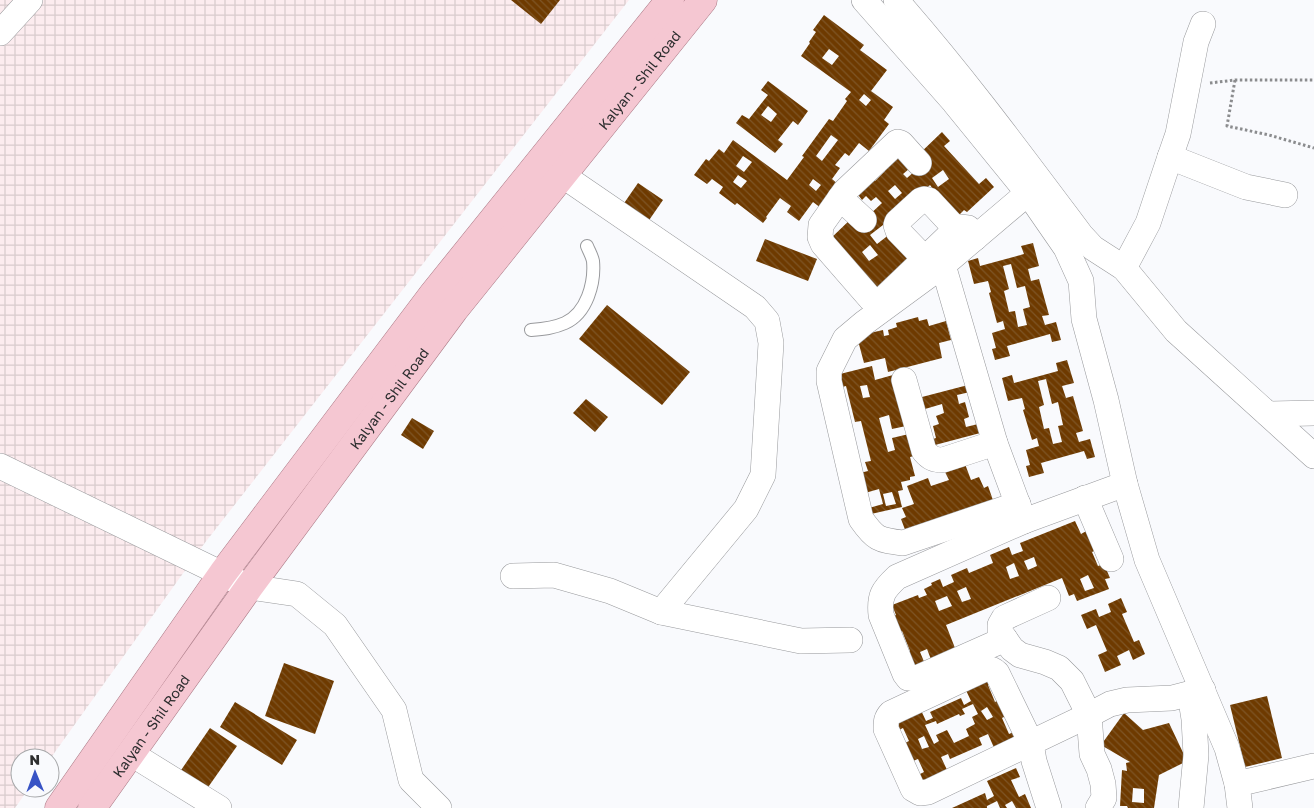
<svg xmlns="http://www.w3.org/2000/svg" width="1314" height="808" viewBox="0 0 1314 808" font-family="'Golos Text',sans-serif">
<defs>
<pattern id="industrial-grid" width="8" height="8" patternUnits="userSpaceOnUse" patternTransform="scale(1.25)"><rect width="8" height="8" fill="#fcecef"/><path d="M0 4h8M4 0v8" fill="none" stroke="#d8cbcd"/></pattern>
<pattern id="building-back-hatch" width="6" height="6" patternUnits="userSpaceOnUse" patternTransform="scale(1.25)"><rect width="6" height="6" fill="#6e3a00"/><path d="M-1 5l2 2M0 0l6 6M5-1l2 2" fill="none" stroke="#7e5526"/></pattern>
</defs>
<rect width="100%" height="100%" fill="#f9fafd"/>
<path fill="url(#industrial-grid)" d="M0,0H629L204,544L50,759L20,758V788H29L15,808H0Z"/>
<g fill="url(#building-back-hatch)" fill-rule="evenodd">
<path d="M511,0H560L541,24Z"/>
<path d="M824,15L864,45L860,50L887,70L871,91L893,107L884,120L889,124L869,151L859,143L849,156L845,153L835,165L840,168L832,179L839,185L821,208L813,202L799,221L787,212L791,206L780,198L766,217L767,218L763,223L737,203L735,205L719,193L723,187L712,179L707,184L694,175L706,159L709,161L719,149L724,153L733,140L787,180L804,157L802,156L829,119L833,121L847,101L845,99L851,92L801,56L810,43L809,42L816,32L813,30ZM829,49L839,56L832,65L822,58ZM864,94L871,100L866,106L859,100ZM831,135L838,140L822,161L816,156ZM743,156L752,162L744,172L736,166ZM738,175L747,181L741,188L733,182ZM813,179L821,185L816,191L809,185Z"/>
<path d="M768,81L808,111L798,125L793,121L778,140L783,144L775,153L736,123L742,115L749,119L768,95L761,90ZM768,106L777,114L771,122L761,115Z"/>
<path d="M942,132L950,141L944,146L979,184L986,178L994,187L967,212L964,210L953,221L947,208L930,185L888,225L921,260L879,297L828,241L855,215L866,218L882,203L876,197L871,201L866,196L862,200L856,192L870,177L875,181L885,171L881,167L896,148L909,169L903,174L907,178L924,163L917,156ZM943,170L949,179L938,187L932,178ZM895,185L902,193L895,199L888,191ZM883,225L890,234L877,244L870,235ZM870,245L878,255L869,261L862,252Z"/>
<path d="M638,183L663,200L645,226L620,209Z"/>
<path d="M765,239L817,259L808,281L756,261Z"/>
<path d="M1033,243L1039,266L1028,269L1031,281L1039,279L1049,315L1042,316L1045,325L1056,322L1061,340L1052,342L1050,334L1007,346L1010,356L995,360L992,349L996,348L992,333L1005,329L1003,321L997,323L989,293L991,292L988,281L974,284L968,261L978,258L980,266L1024,254L1021,246ZM1011,264L1017,288L1025,286L1030,307L1023,309L1027,325L1018,327L1015,311L1009,312L1004,291L1009,289L1003,266Z"/>
<path d="M607,305L690,372L662,405L579,339Z"/>
<path d="M918,317L919,321L927,319L929,326L946,321L951,340L939,343L942,358L888,372L885,358L864,363L856,333H870L883,330L884,336L889,335L888,330L897,327L896,323Z"/>
<path d="M1067,360L1074,383L1062,386L1066,398L1073,396L1083,431L1076,433L1079,442L1090,439L1095,457L1087,459L1084,451L1041,463L1044,473L1029,477L1026,466L1030,465L1026,450L1039,446L1037,438L1032,440L1023,410L1025,409L1022,398L1008,401L1002,378L1012,375L1014,383L1058,371L1056,363ZM1046,379L1052,404L1058,402L1063,425L1058,426L1062,442L1053,444L1049,428L1044,429L1039,407L1044,405L1038,381Z"/>
<path d="M872,366L875,380L893,375L906,426L892,429L889,415L879,418L888,452L895,450L892,438L909,434L914,456L910,457L915,476L910,477V480L901,482L903,490L898,491L902,507L871,514L869,508L883,504L879,489L865,493L860,473L868,471L865,462L871,461L861,421L855,422L846,386L835,389L832,376ZM867,385L870,397L863,398L860,386ZM892,492L896,504L886,506L883,494Z"/>
<path d="M968,385L970,392L957,395L959,404L965,402L969,417L964,419L966,427L982,423L984,432L935,445L933,439L936,438L933,426L939,424L936,416L944,413L942,404L925,409L922,397Z"/>
<path d="M586,399L608,417L595,432L573,413Z"/>
<path d="M412,418L434,431L423,449L401,435Z"/>
<path d="M965,464L971,480L979,477L984,488L988,486L994,503L907,535L901,519L906,517L902,508L914,504L907,486L928,478L931,486L949,480L945,472Z"/>
<path d="M1075,521L1081,534L1090,529L1099,549L1092,552L1098,566L1104,564L1110,578L1105,579L1109,589L1077,601L1074,594L1069,596L1062,578L946,625L955,648L914,676L904,653L910,651L902,631L896,633L890,618L896,615L892,605L918,595L919,598L927,595L924,589L932,585L931,583L940,579L943,587L954,582L951,575L967,568L969,573L993,563L990,555L1009,547L1012,555L1023,551L1020,543ZM1034,557L1037,566L1028,570L1024,561ZM1014,563L1019,576L1010,579L1006,567ZM1088,575L1094,588L1085,591L1080,579ZM966,587L971,599L962,602L957,591ZM947,596L952,606L939,611L935,601ZM927,649L932,662L925,664L920,652Z"/>
<path d="M1121,598L1127,612L1122,614L1134,642L1139,640L1145,654L1133,660L1129,650L1117,656L1121,665L1105,672L1098,655L1107,651L1096,625L1087,629L1081,615L1096,609L1099,617L1111,612L1108,604Z"/>
<path d="M284,663L334,681L315,734L265,716Z"/>
<path d="M993,673L996,682L988,685L995,702L1001,699L1008,715L1002,718L1009,734L1018,730L1022,738L995,750L988,734L979,738L982,745L950,759L948,754L941,757L948,772L922,783L918,775L924,772L918,759L913,761L905,743L909,741L903,728L897,731L891,719L919,706L926,721L933,718L930,712L961,698L964,705L971,701L964,686ZM973,704L978,714L972,717L975,724L966,729L969,736L954,743L947,730L936,735L939,741L934,744L925,725L936,721L937,724L959,714L960,716L965,714L962,709ZM987,707L993,717L987,720L981,711ZM924,736L929,747L922,749L918,739Z"/>
<path d="M1267,696L1282,758L1245,767L1230,705Z"/>
<path d="M235,702L297,740L282,765L220,727Z"/>
<path d="M1124,713L1143,730L1169,723L1187,761L1159,775L1154,808H1128L1127,806H1120L1122,770L1127,771L1126,763L1130,762L1101,745ZM1133,788L1144,789V803L1132,802Z"/>
<path d="M210,728L237,746L204,793L177,776Z"/>
<path d="M1016,768L1020,777L1011,780L1019,797L1025,794L1031,808H1016L1012,801L1005,805L1007,808H1000L997,801L987,806V808H952L985,793L987,800L994,796L987,781Z"/>
</g>
<g fill="none" stroke-linecap="round" stroke-linejoin="round">
<defs>
<path id="service" d="M531,330C543,329 554,328 565,323C587,313 595,283 593,261C592,256 589,251 587,246"/>
<g id="minor">
<path d="M864,0L954,102L1028,193L1066,248L1081,281L1084,319L1106,400L1125,484L1147,560L1227,748L1237,784L1240,808"/>
<path d="M896,0C962,75 1021,155 1081,235L1093,248L1124,268L1176,331L1314,456"/>
<path d="M0,33L30,0"/>
<path d="M1170,157L1246,187L1285,195"/>
<path d="M919,163L901,143L898,142L896,143L845,191L821,225L820,237L823,244L870,298C875,301 879,300 884,298L956,229L960,227L968,228L975,238"/>
<path d="M562,175L755,307L767,321L771,343L763,475L746,509L661,612"/>
<path d="M840,198L864,220"/>
<path d="M925,259L898,231L896,225L897,222L921,200L924,199L929,200L956,229"/>
<path d="M943,265L864,323L845,339L829,371V381L861,519C875,539 878,540 903,543L1018,504"/>
<path d="M1124,268L1148,223L1170,157L1178,134L1196,42L1203,24"/>
<path d="M904,380L924,451C930,458 934,460 943,460L995,443"/>
<path d="M1268,414L1314,413"/>
<path d="M0,466L249,587L297,594L335,625L394,710L411,780L439,808"/>
<path d="M1085,498L1111,559"/>
<path d="M1024,521L1125,484"/>
<path d="M513,576L554,575L610,591L661,612L801,641L850,640"/>
<path d="M1048,598L1004,618L1000,625V632L1012,649L1020,655L1045,662L1059,668L1072,681L1089,715L1092,754L1099,769L1103,784L1104,798L1098,808"/>
<path d="M1005,639L917,678H908L905,674L881,615C879,596 883,590 897,577L1024,521L995,443L943,265L1028,193"/>
<path d="M1190,694L1194,719L1196,755L1191,808"/>
<path d="M130,753L219,808"/>
<path d="M1237,784L1314,766"/>
<path d="M1049,808L1034,761L1031,743L997,673C993,669 990,668 985,669L891,713C886,718 886,722 886,729L913,789L920,793L928,792L1089,715L1110,704L1127,700L1172,698L1203,690"/>
</g>
<g id="primary">
<path d="M59,808L223,573L434,293L670,0"/>
<path id="s1" d="M92,808L249,587L454,310L703,0"/>
</g>
</defs>
<use href="#service" stroke="#98999c" stroke-width="14"/>
<use href="#minor" stroke="#98999c" stroke-width="26"/>
<use href="#primary" stroke="#aa7985" stroke-width="29"/>
<g stroke="#8b8c8e" stroke-width="3" stroke-dasharray="2.5 2.5" stroke-linecap="butt">
<path d="M1235,80L1227,126L1269,135L1314,148"/>
<path d="M1210,83L1235,80H1314"/>
</g>
<use href="#service" stroke="#fff" stroke-width="12"/>
<use href="#minor" stroke="#fff" stroke-width="25"/>
<use href="#primary" stroke="#f5c7d2" stroke-width="28"/>
</g>
<g text-anchor="middle" dominant-baseline="central" stroke-width="5" stroke-linejoin="round" paint-order="stroke">
<g font-size="14" fill="#2c2d2e" stroke="#f9fafd">
<text stroke="none"><textPath href="#s1" startOffset="911">Kalyan - Shil Road</textPath></text>
<text stroke="none"><textPath href="#s1" startOffset="506">Kalyan - Shil Road</textPath></text>
<text stroke="none"><textPath href="#s1" startOffset="101">Kalyan - Shil Road</textPath></text>
</g>
</g>
<g transform="translate(35 773) rotate(359)"><circle r="24" fill="#f9fafd" stroke="#a7a8aa"/>
<path d="M0-4L9 19L0 12L-9 19Z" fill="#3853c5"/>
<text y="-8" font-size="14" font-weight="bold" text-anchor="middle" fill="#2c2d2e">N</text>
</g>
</svg>
